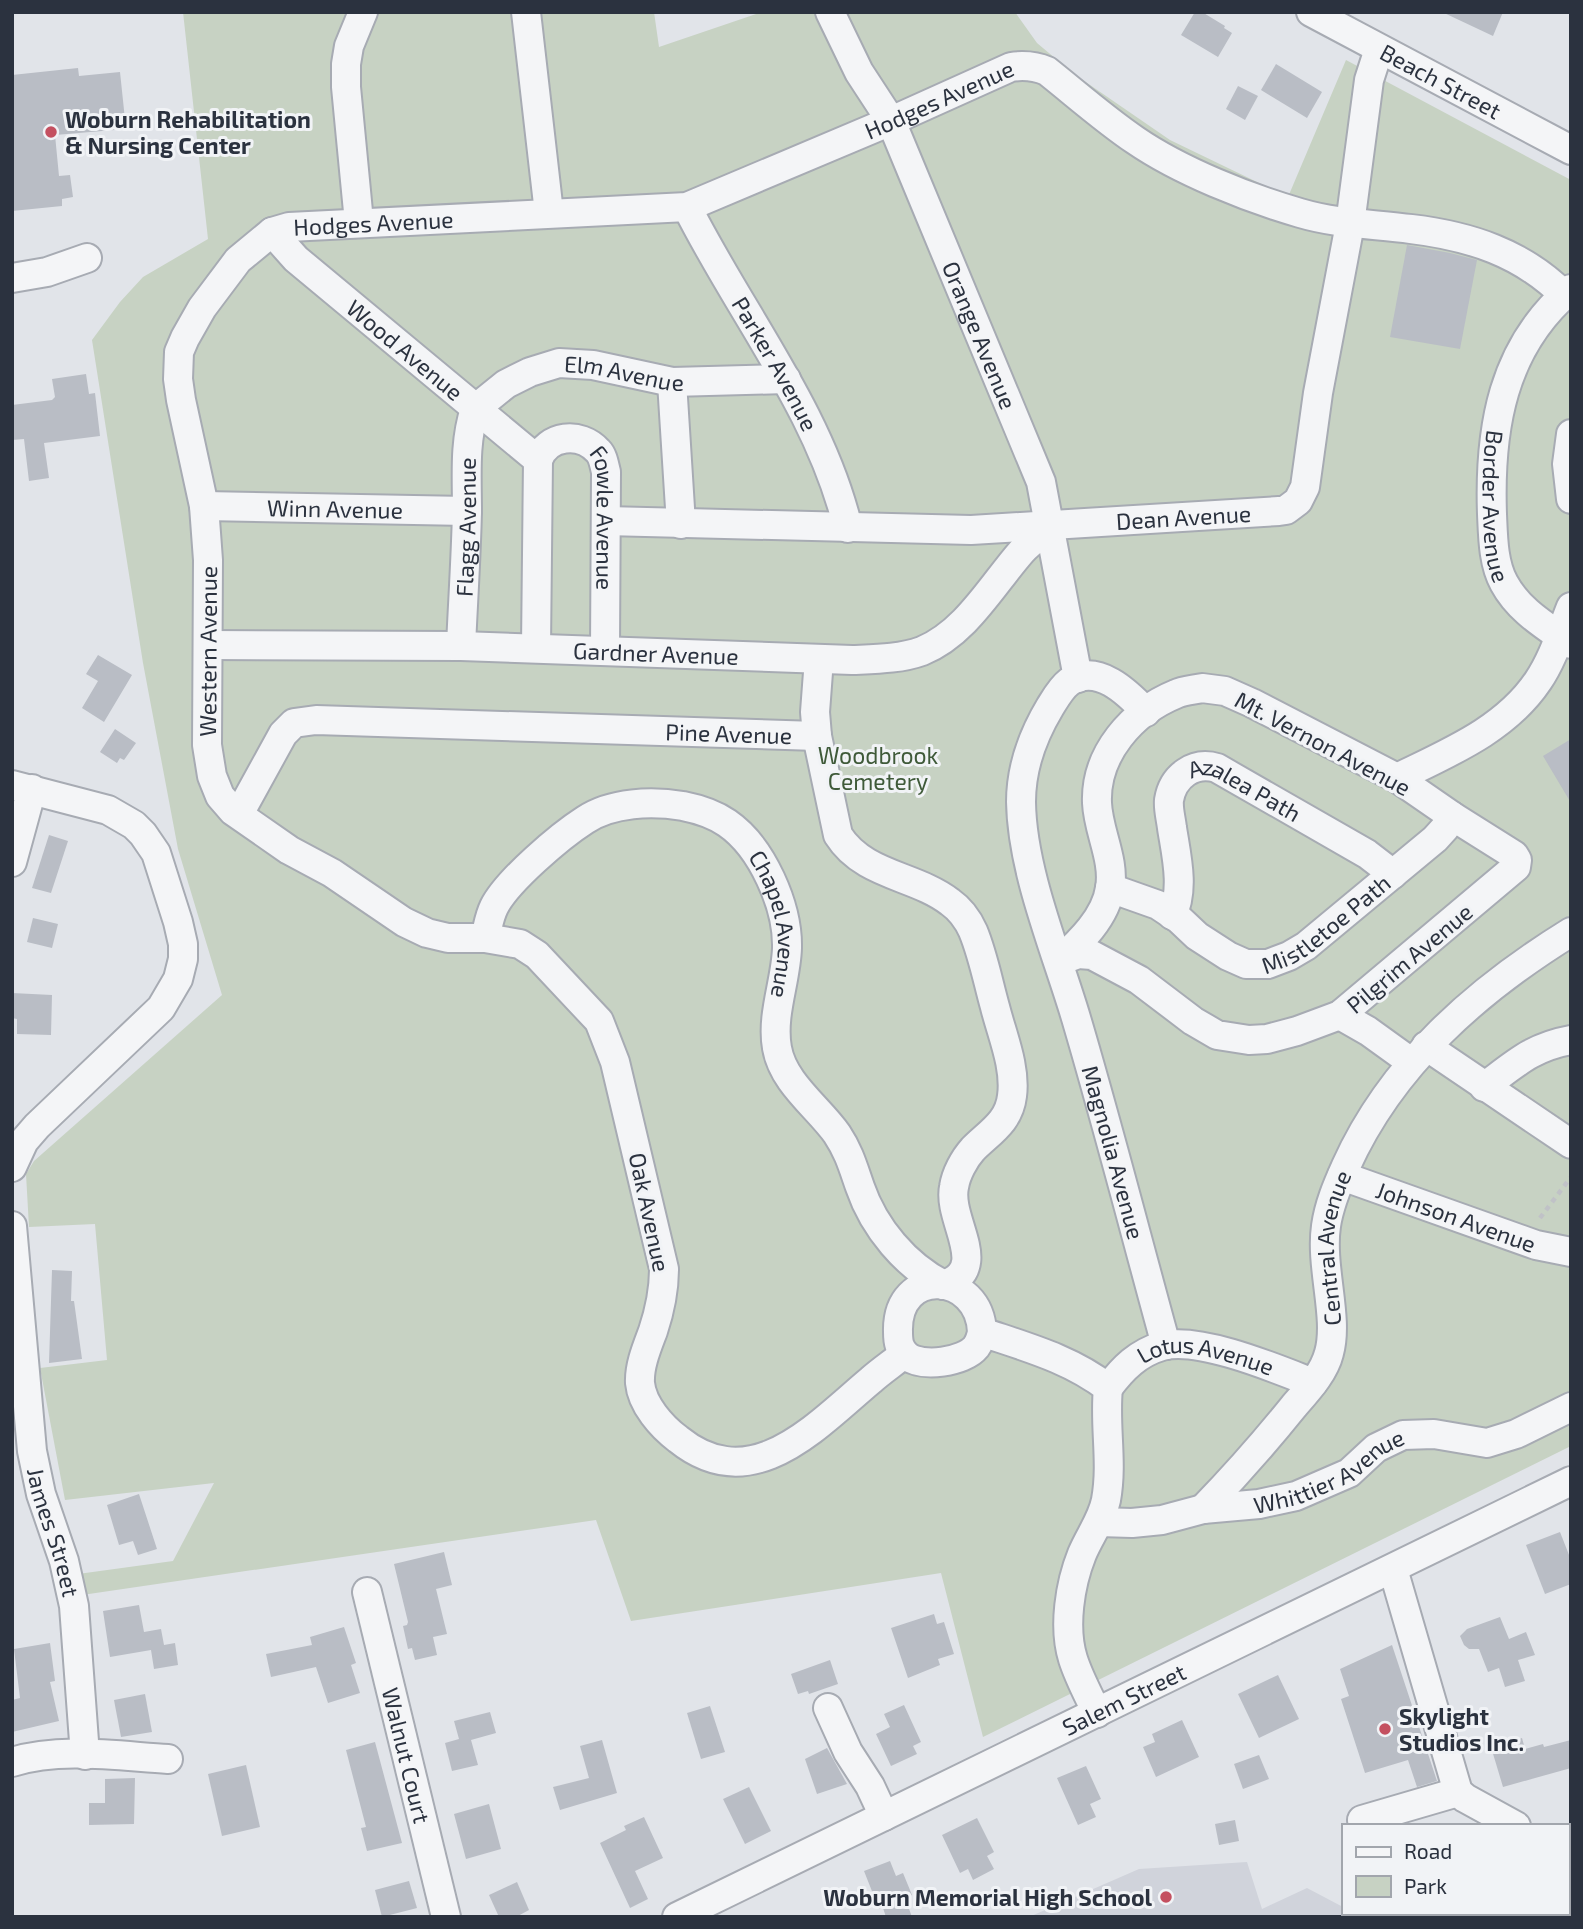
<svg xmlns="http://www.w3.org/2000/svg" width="1583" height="1929" viewBox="0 0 1583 1929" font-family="'Exo 2',sans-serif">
<rect width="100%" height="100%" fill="#e1e4e9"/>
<path fill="#d0d3db" d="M1247,1862L1262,1909L1307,1888L1343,1907V1913H1356L1363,1917H1029L1139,1869Z"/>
<path fill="#c7d2c3" d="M183,12H654L659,47L762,12H1015L1037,43L1074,74L1170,140L1288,197L1346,60L1571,180V1446L983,1737L941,1573L631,1621L596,1520L82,1595L78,1574L173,1561L214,1483L65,1500L40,1368L107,1360L95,1224L29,1227L26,1174L34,1161L222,995L178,849L143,663L92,340L120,302L143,277L208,239Z"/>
<g fill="#b9bdc5">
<path d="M1195,12H1202L1225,26L1224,28L1232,33L1218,57L1181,35Z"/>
<path d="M1442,12H1503L1493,36Z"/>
<path d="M1276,64L1322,92L1307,118L1261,90Z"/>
<path d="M78,68L79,76L120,72L126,129L55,135L59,176L70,175L73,197L62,199V206L12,211V75Z"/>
<path d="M1238,86L1258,96L1245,120L1226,109Z"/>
<path d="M1407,245L1450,253L1477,260L1460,349L1390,337Z"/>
<path d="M86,374L89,394L95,393L100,436L44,443L49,478L29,481L24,439L12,440V405L52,400L55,397L52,379Z"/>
<path d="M98,655L132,675L104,722L82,708L98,681L86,674Z"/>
<path d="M115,729L136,743L124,760L120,758L117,763L100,752Z"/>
<path d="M1571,739V803L1543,756Z"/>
<path d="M49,835L68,841L51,893L32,888Z"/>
<path d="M33,918L58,924L52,948L27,942Z"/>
<path d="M12,993L52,995L51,1035L17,1034V1019L12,1018Z"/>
<path d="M52,1270L72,1271L71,1301H74L82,1359L49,1363Z"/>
<path d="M139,1494L157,1549L138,1555L133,1541L119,1545L107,1505Z"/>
<path d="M1560,1532L1571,1560V1584L1545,1594L1526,1545Z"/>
<path d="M444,1552L452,1585L436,1589L447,1634L433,1637L437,1655L415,1660L412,1648L408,1649L403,1626L407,1625L408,1622L394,1564Z"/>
<path d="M139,1605L144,1632L161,1629L164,1645L175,1643L178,1665L154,1669L151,1650L110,1657L103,1611Z"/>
<path d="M934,1614L937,1624L944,1622L954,1654L938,1659L940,1665L908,1678L891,1628Z"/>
<path d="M1500,1617L1509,1639L1526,1632L1535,1655L1518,1660L1525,1681L1505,1687L1499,1668L1488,1672L1479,1649H1469L1464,1645L1460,1636L1467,1629Z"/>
<path d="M344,1627L356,1663L351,1665L360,1693L328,1703L316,1667L271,1677L266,1654L312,1645L310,1637Z"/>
<path d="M50,1643L55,1681L50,1682L59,1721L12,1732V1700L20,1698L14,1649Z"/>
<path d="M1392,1645L1437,1781L1417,1787L1408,1760L1365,1773L1341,1699L1349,1696L1340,1669Z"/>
<path d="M830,1660L838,1684L809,1694L808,1691L798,1694L791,1674Z"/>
<path d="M1278,1675L1299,1719L1259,1738L1238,1694Z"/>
<path d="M145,1694L152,1732L121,1737L114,1700Z"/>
<path d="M904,1705L921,1742L913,1746L917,1754L891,1766L876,1734L890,1727L884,1714Z"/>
<path d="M710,1706L725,1752L701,1759L687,1713Z"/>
<path d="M490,1712L496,1733L471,1740L478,1765L452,1771L445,1743L459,1739L454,1721Z"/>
<path d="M1182,1720L1199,1757L1156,1777L1143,1747L1155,1742L1152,1734Z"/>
<path d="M1522,1738L1525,1749L1543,1744L1544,1747L1571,1740V1768L1503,1787L1491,1747Z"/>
<path d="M602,1740L617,1793L560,1810L553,1787L589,1778L580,1746Z"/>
<path d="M375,1742L402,1843L367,1851L361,1828L366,1827L346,1750Z"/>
<path d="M827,1748L847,1784L817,1794L805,1759Z"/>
<path d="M1259,1755L1269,1779L1243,1789L1234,1764Z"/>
<path d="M246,1765L260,1827L222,1836L208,1774Z"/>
<path d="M1086,1766L1101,1799L1090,1804L1096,1817L1078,1825L1057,1778Z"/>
<path d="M135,1778L134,1824L89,1825V1803H105V1779Z"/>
<path d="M749,1787L771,1831L745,1844L723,1799Z"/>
<path d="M489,1804L501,1849L466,1859L454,1814Z"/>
<path d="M644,1817L663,1858L635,1871L648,1899L630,1908L600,1843L626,1830L624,1826Z"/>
<path d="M977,1818L994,1852L987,1856L994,1869L973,1880L968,1869L960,1873L942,1835Z"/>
<path d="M1235,1820L1239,1841L1219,1845L1215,1824Z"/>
<path d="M890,1861L896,1876L903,1873L912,1895L905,1898L912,1917H886L883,1908L879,1909L864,1871Z"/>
<path d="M409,1881L417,1908L382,1917L375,1890Z"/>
<path d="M517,1882L529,1910L516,1917H499L489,1895Z"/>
</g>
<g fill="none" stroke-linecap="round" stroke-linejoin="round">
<defs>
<g id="minor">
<path d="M526,12L549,213"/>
<path id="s1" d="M830,12L859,72L891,121L1041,482L1078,678"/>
<path id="s2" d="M1311,12L1571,150"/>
<path id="s3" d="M687,207C740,313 820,411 848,528"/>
<path d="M359,222L346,87V64L349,46L363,12"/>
<path id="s4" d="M272,232L296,259L538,460C547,435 580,431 598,451C603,456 604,464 606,472L605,650"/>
<path d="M12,278L47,272L87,258"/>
<path id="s5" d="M1571,289C1502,347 1489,429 1492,514C1493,536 1493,563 1504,583C1519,611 1546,626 1571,644"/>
<path d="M672,382L681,524"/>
<path id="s6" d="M475,409L506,384L530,372L559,363L593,365L672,382L786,379"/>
<path d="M1571,434L1567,464L1571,499"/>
<path id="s7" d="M204,506L467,511"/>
<path id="s8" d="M606,521L971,530L1279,511L1286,510L1298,501L1305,487L1318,393L1350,224L1369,80L1379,49"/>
<path id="s9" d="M208,645L461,646L852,660C875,659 900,659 922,651C966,633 992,585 1022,551C1030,542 1042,534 1051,526"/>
<path id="s10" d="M461,646C463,601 466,556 467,511C467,476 464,442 475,409"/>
<path d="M536,648L538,460"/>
<path d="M819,659L815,712L817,736L838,835C864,876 915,875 950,902C960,909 968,920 973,931C983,955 988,982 995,1007C1002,1035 1016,1067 1012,1096C1009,1122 990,1132 973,1149C964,1159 956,1174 954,1187C947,1221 992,1268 944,1285"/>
<path d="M1202,688L1225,691L1252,703L1397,778L1452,816L1514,855L1517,860L1516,867L1340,1015L1297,1031L1267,1039L1249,1040L1217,1035L1193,1021L1139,980L1092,955L1078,954L1059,961C1080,942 1106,917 1110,888C1115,860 1098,831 1097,803C1095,754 1132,712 1176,694C1184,690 1194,690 1202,688Z"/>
<path id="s11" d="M1146,712C1128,693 1097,662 1069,682C1061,688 1055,699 1050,707C1032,737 1021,767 1021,802C1022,871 1056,951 1076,1018C1108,1126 1136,1236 1166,1345"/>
<path d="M1397,778C1448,753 1505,730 1538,681C1553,659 1561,632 1571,607"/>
<path d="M12,785L108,810L134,825L143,834L156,853L178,922L183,944V959L178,979L161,1008L37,1126L24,1141L12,1167"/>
<path id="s12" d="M239,814L283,734L294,723L316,720L817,736"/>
<path d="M12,862L32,789"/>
<path id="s13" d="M1110,888L1158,905L1179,919L1197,936L1228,956L1246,964H1268L1289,956L1306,946L1435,839L1445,828L1452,816"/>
<path id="s14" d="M1172,915C1185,890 1176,854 1172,828C1171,819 1168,809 1169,800C1173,776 1194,761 1217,768L1367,854L1393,874"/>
<path id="s15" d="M485,938C488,927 489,917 494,907C507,881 560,836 585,820C612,802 652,801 683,806C698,809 714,814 727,823C762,847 788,906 787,948C786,981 771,1015 777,1048C783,1083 818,1107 837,1134C849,1152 853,1167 860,1187C874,1228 906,1266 944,1285"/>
<path d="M1340,1015L1368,1031L1411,1062"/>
<path d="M1426,1046L1571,1144"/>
<path d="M1484,1087C1515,1064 1532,1047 1571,1040"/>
<path id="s16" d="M1342,1176L1536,1245L1571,1252"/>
<path id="s17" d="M12,1226L32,1451L41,1494L64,1561L74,1606L85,1755"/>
<path d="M982,1332C981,1337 979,1343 976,1347C964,1362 922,1368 907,1356C899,1349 898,1342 898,1332C896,1265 980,1272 982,1332C1026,1347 1071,1359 1108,1388C1104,1425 1113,1462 1106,1500C1102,1520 1090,1535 1082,1554C1070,1584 1063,1627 1073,1659C1079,1678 1089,1696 1097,1713"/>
<path id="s18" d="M904,1354C893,1363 881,1371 871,1380C816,1426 752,1499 678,1439C662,1427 642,1405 640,1383C639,1366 647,1347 653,1331C660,1310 664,1291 664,1269L615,1062L599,1021L537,955L520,944L485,938H448L427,933L404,922L332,873L289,850L233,811L220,796L212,776L207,745L208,560L204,506L181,400L178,379L179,352L185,338L202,308L238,260L272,232L289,227L687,207L891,121L1011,67C1024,65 1035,66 1047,71C1076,94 1104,119 1135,140C1180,171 1248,198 1300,213C1337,224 1373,224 1411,229C1470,236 1522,253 1564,295"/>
<path id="s19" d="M1108,1388C1123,1368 1138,1353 1162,1346C1199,1336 1277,1369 1313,1383"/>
<path id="s20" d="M1203,1509C1235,1476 1265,1442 1294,1406C1307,1391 1324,1373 1329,1353C1339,1318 1320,1267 1326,1226C1329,1205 1337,1186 1346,1166C1392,1064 1477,990 1571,932"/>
<path id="s21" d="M1099,1522L1132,1523L1162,1520L1203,1509L1259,1504L1296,1496L1349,1473L1376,1448L1403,1435L1434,1434L1487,1443L1516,1434L1571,1407"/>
<path d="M1393,1569L1458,1792L1465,1798L1516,1826"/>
<path id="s22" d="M367,1592L446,1917"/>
<path d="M828,1708L848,1752L870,1786L884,1816"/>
<path d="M12,1762C61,1747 118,1756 168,1759"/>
<path d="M1362,1820L1458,1792"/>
<path d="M1567,1853L1571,1854"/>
<path id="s23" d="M677,1917L1571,1481"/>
</g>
</defs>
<use href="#minor" stroke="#a7abb3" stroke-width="32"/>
<path stroke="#c0c2c7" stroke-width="4.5" stroke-dasharray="5 5" stroke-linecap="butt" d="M1540,1218L1571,1177"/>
<use href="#minor" stroke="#f4f5f7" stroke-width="28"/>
</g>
<g fill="#c45060" stroke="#f1f3f6" stroke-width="2.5">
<circle cx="51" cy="132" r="7"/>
<circle cx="1385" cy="1729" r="7"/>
<circle cx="1166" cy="1897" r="7"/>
</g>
<g text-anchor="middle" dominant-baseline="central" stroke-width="6" stroke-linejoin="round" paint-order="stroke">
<g font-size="23" fill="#2b323f" stroke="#f1f3f6">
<text stroke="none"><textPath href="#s2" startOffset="147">Beach Street</textPath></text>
<text stroke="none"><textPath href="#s18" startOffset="2457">Hodges Avenue</textPath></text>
<text stroke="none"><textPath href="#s18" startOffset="1869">Hodges Avenue</textPath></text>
<text stroke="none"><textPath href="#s1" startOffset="357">Orange Avenue</textPath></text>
<text stroke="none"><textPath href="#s4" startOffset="178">Wood Avenue</textPath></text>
<text stroke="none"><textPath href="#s3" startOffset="180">Parker Avenue</textPath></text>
<text stroke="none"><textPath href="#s6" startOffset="163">Elm Avenue</textPath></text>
<text stroke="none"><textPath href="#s5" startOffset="240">Border Avenue</textPath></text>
<text stroke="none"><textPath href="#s7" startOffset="131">Winn Avenue</textPath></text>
<text stroke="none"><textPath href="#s8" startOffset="578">Dean Avenue</textPath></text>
<text stroke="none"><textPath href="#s4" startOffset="492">Fowle Avenue</textPath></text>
<text stroke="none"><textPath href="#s10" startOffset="119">Flagg Avenue</textPath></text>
<text stroke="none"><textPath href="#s18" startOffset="1311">Western Avenue</textPath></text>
<text stroke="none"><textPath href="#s9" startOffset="448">Gardner Avenue</textPath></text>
<text stroke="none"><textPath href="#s12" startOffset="542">Pine Avenue</textPath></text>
<text transform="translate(1323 743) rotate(28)">Mt. Vernon Avenue</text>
<text stroke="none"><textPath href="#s14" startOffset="215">Azalea Path</textPath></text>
<text stroke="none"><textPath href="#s13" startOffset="250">Mistletoe Path</textPath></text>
<text stroke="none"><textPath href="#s15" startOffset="425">Chapel Avenue</textPath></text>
<text transform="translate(1409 958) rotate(-40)">Pilgrim Avenue</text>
<text stroke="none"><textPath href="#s11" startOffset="586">Magnolia Avenue</textPath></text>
<text transform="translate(650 1212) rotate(78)">Oak Avenue</text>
<text stroke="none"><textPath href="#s16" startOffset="121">Johnson Avenue</textPath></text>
<text stroke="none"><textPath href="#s20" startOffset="308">Central Avenue</textPath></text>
<text stroke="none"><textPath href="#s19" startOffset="114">Lotus Avenue</textPath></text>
<text stroke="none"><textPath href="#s21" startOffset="240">Whittier Avenue</textPath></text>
<text stroke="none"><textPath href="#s17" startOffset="310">James Street</textPath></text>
<text stroke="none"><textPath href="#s23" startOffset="497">Salem Street</textPath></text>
<text stroke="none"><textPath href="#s22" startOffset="168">Walnut Court</textPath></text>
</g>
<g font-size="23" font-weight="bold" fill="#2b323f" stroke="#f1f3f6" text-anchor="start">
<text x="65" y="119">Woburn Rehabilitation<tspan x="65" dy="26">&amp; Nursing Center</tspan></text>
<text x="1399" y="1716">Skylight<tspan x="1399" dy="26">Studios Inc.</tspan></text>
<text x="1152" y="1897" text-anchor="end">Woburn Memorial High School</text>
</g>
<g font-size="23" fill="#3f5a39" stroke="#f1f3f6">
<text x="878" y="755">Woodbrook<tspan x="878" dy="26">Cemetery</tspan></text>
</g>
</g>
<rect width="1583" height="1929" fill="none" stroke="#2b323f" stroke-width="28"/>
<rect x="1342" y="1824" width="228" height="91" fill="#f1f3f6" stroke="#a2a6ad" stroke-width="2"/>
<rect x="1356" y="1847" width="35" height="10" fill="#f4f5f7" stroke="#a2a6ad" stroke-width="2"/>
<text x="1404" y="1859" font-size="21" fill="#2b323f">Road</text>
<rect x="1356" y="1876" width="35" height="21" fill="#c7d2c3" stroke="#a2a6ad" stroke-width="2"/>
<text x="1404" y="1894" font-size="21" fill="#2b323f">Park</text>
</svg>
